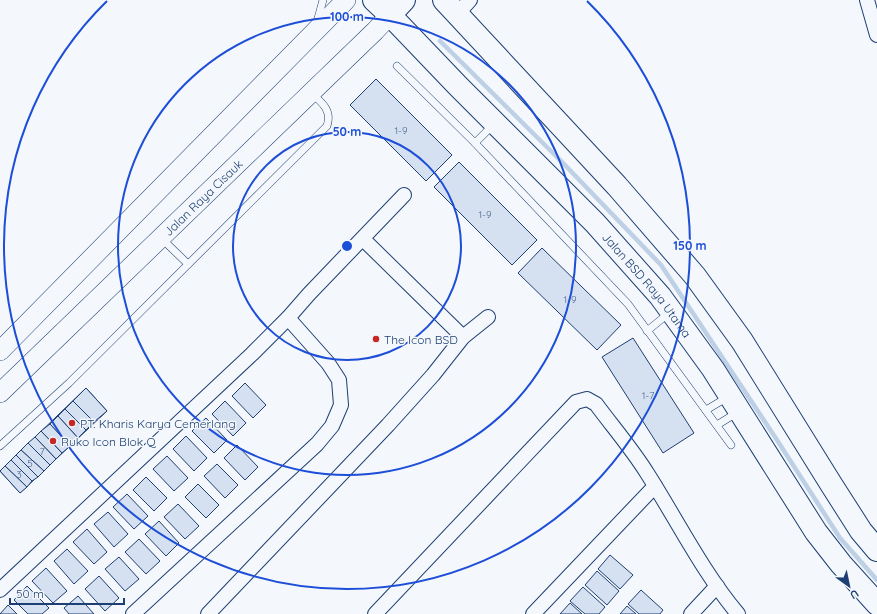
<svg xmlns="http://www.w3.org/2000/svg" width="877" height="614" viewBox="0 0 877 614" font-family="Quicksand,sans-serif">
<rect width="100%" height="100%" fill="#f4f7fb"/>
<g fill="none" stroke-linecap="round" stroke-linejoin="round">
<path stroke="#bed0e5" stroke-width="4.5" d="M440,41L563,163L661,265L777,440L840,538L877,580"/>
</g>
<g fill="#d5e0f0" stroke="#1d3f73">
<path d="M376,79L452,155L426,181L350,105Z"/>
<path d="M459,162L537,240L512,265L434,187Z"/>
<path d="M542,248L621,325L597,350L518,273Z"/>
<path d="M633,338L694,433L663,453L602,357Z"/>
<path d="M245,383L266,405L253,418L232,396Z"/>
<path d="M86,388L107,411L20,493L0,471Z"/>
<path d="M86,388L107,411L94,422L73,401Z"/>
<path d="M73,401L94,422L86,430L65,409Z"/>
<path d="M225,401L246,423L233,436L212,414Z"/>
<path d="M65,409L86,430L78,438L58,416Z"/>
<path d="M58,416L78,438L70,446L50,424Z"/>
<path d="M206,418L227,440L214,453L192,431Z"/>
<path d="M50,424L70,446L62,453L41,431Z"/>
<path d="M41,431L62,453L56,459L35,437Z"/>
<path d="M186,436L207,458L194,471L173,449Z"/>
<path d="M35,437L56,459L50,465L28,443Z"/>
<path d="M28,443L50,465L44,471L21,450Z"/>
<path d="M237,445L258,467L245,480L224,458Z"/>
<path d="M21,450L44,471L38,477L16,455Z"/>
<path d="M16,455L38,477L32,481L11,460Z"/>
<path d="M167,456L188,478L174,491L153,469Z"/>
<path d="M11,460L32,481L27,487L5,466Z"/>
<path d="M217,464L238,485L225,498L204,476Z"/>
<path d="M5,466L27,487L20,493L0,471Z"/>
<path d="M146,477L167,498L154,511L133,490Z"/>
<path d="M198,484L219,505L206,518L185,497Z"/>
<path d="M127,494L148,516L134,529L113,507Z"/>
<path d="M178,504L199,526L185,539L164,517Z"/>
<path d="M108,512L128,534L114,547L94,524Z"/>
<path d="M159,521L179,543L166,556L145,534Z"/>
<path d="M87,529L107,552L94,564L73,542Z"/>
<path d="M139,539L160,561L146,574L125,552Z"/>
<path d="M67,549L88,571L74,584L54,561Z"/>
<path d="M610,555L633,575L620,589L598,569Z"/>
<path d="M119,557L139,579L125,591L105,569Z"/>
<path d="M46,568L67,591L53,603L32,581Z"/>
<path d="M597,571L619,591L607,605L585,585Z"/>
<path d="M99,576L119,598L105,611L85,589Z"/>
<path d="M27,586L49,608L42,614H28L14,600Z"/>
<path d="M583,587L605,607L599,614H585L570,601Z"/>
<path d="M641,590L663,610L660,614H639L628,604Z"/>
<path d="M78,596L94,614H69L64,608Z"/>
<path d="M570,603L582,614H560Z"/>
<path d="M8,605L17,614H0Z"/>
<path d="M627,606L636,614H620Z"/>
</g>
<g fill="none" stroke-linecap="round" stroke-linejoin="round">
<defs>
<g id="service">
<path d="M317,22L323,0"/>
<path d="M397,66L475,143L493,125"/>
<path d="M475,143L628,304L731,445"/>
<path d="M162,239L188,264"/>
<path d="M647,331L669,313"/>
<path d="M706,410L728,397"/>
<path d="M717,425L738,412"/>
<path d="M0,446L69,383L327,126C332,111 323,103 312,94"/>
</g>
<g id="minor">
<path d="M867,0L877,35"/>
<path d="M461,10L470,0"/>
<path d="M363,239L463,337"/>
<path d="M0,590L252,354L288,318L309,294L404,195"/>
<path d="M133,614L317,444L332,426L341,405L339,380L328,363L288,318"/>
<path d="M208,614L388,425L433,375L463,337L488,317"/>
<path d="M375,614L576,402L587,399L596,404C613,427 632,449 647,473C677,520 702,571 738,614"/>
<path d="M533,614L655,486"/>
<path d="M691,614L717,586"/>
</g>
<g id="secondary">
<path d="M0,351L346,0"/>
<path id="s1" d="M0,393L375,31L390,15"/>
</g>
<g id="primary">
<path id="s2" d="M374,0L390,15L458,86L595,223L660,296L713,369L816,532L841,564L877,604"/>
<path d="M444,0L617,186L695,276L742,341L831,484L861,531L877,550"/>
<path d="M390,15L404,0"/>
</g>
</defs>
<use href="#service" stroke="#1d3f73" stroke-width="8"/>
<use href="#minor" stroke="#1d3f73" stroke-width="16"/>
<use href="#secondary" stroke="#1d3f73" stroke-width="20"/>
<use href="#primary" stroke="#1d3f73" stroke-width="24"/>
<use href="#service" stroke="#f4f7fb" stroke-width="7"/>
<use href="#minor" stroke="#f4f7fb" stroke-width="14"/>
<use href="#secondary" stroke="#f4f7fb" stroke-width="19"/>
<use href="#primary" stroke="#f4f7fb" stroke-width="22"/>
</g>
<g fill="none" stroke="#1d4ed8" stroke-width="2">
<circle cx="347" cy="246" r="114"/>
<circle cx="347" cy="246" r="229"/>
<path d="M587 1A343 343 0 1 1 107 1"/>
</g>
<g fill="#c62828" stroke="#f4f7fb" stroke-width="1.5">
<circle cx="376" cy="339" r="4"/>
<circle cx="72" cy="423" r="4"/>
<circle cx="53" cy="441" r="4"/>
</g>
<g text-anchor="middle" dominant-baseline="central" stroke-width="3" stroke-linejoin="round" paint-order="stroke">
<g font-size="10" fill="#4b6792">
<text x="401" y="130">1-9</text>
<text x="485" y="214">1-9</text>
<text x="570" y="299">1-9</text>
<text x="648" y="395">1-7</text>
<text x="42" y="451">7</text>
<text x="30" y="463">5</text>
<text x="19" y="474">3</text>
</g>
<g font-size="12" fill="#1d3f73" stroke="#f4f7fb">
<text stroke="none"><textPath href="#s1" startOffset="282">Jalan Raya Cisauk</textPath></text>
<text stroke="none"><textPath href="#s2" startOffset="395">Jalan BSD Raya Utama</textPath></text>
</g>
<g font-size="12" fill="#1d3f73" stroke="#f4f7fb" text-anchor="start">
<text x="384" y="339">The Icon BSD</text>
<text x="80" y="423">PT. Kharis Karya Cemerlang</text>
<text x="61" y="441">Ruko Icon Blok Q</text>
</g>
</g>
<circle cx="347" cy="246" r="6" fill="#1d4ed8" stroke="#f4f7fb" stroke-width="2"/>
<g font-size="12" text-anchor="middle" font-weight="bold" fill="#1d4ed8" stroke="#f4f7fb" stroke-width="3" stroke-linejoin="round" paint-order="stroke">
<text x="347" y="21">100 m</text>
<text x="347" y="136">50 m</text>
<text x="690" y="250">150 m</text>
</g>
<g transform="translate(849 586) rotate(147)" stroke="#f4f7fb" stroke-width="3" paint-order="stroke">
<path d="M0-3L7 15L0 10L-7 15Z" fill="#1d3f73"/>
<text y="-6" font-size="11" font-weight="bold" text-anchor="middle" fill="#1d3f73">U</text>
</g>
<path d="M10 598v6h114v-6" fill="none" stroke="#1d3f73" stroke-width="2"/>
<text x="16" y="598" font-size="12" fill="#1d3f73" stroke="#f4f7fb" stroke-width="3" paint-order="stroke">50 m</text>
</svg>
